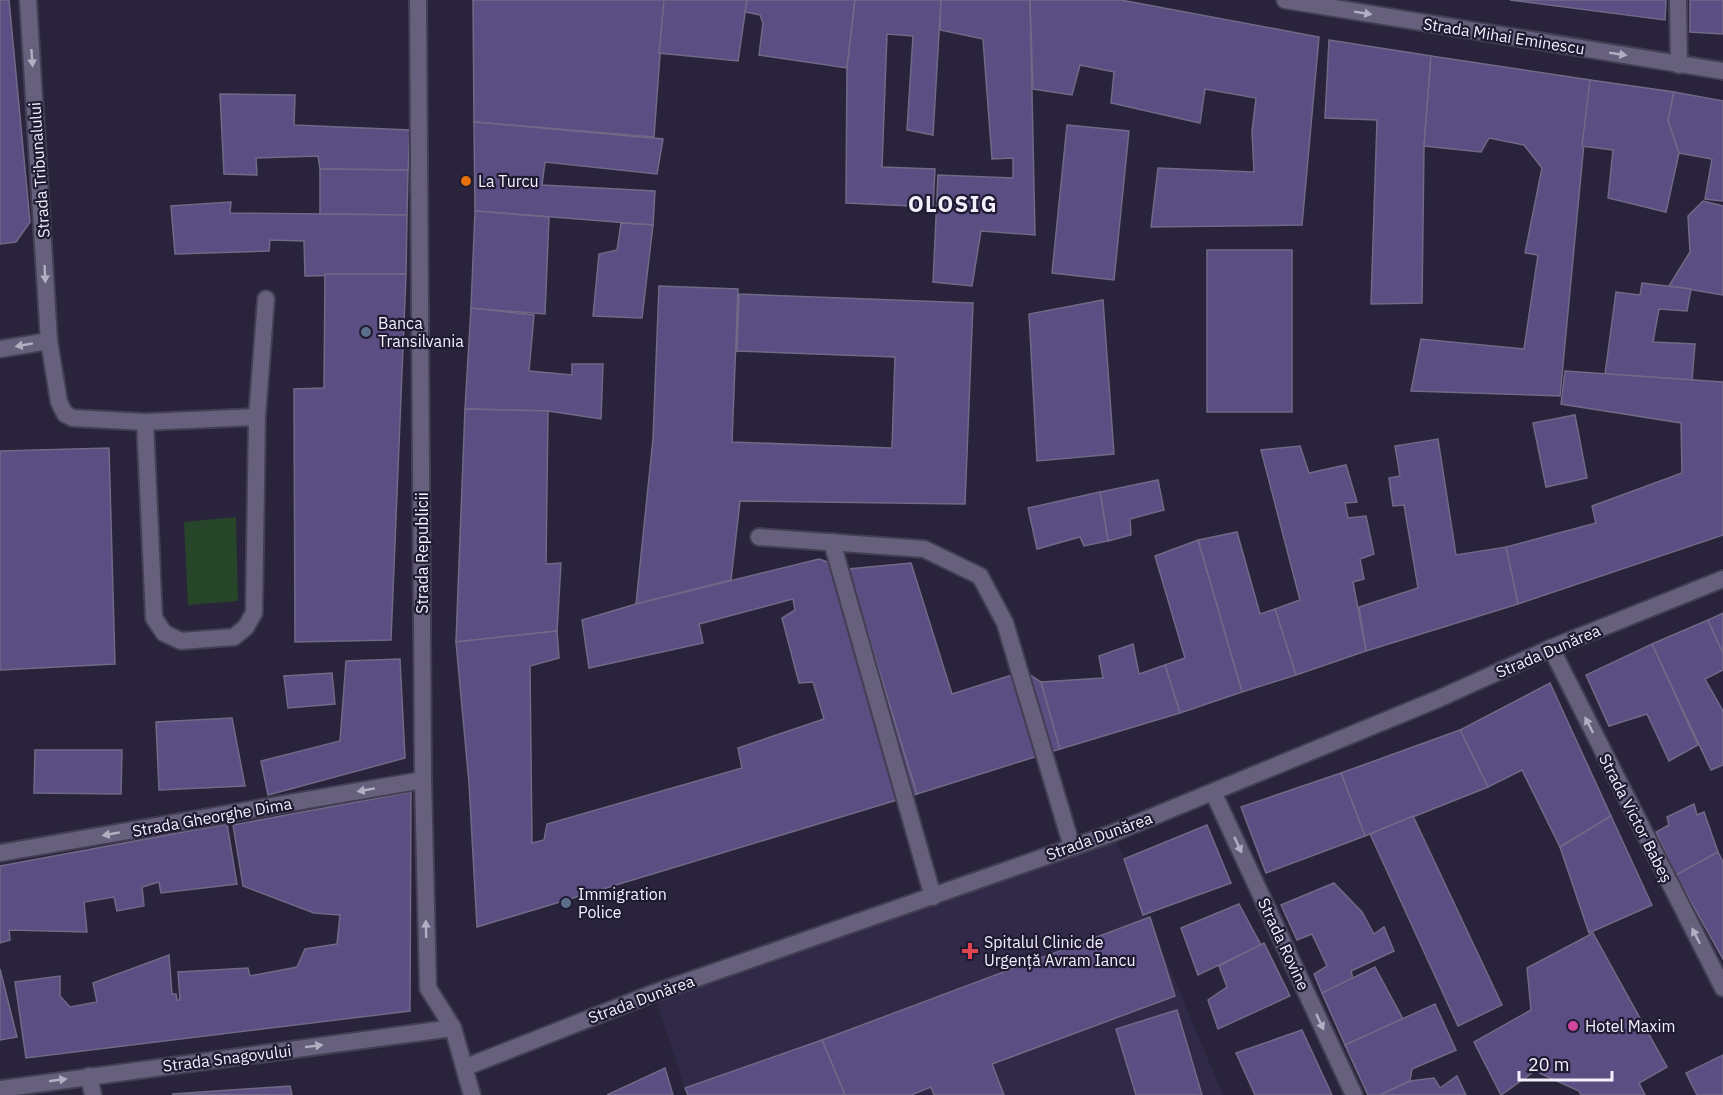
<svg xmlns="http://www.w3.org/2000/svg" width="1723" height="1095" viewBox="0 0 1723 1095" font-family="'IBM Plex Sans',sans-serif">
<rect width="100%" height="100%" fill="#29243c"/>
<path fill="#312948" d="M1113,833L1223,1095H687L654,993Z"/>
<path fill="#274629" d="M236,517L238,601L188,605L184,522Z"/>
<g fill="#5a4e83" stroke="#706a87" stroke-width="1.5">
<path d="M0,0H9L30,222L16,242L0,244Z"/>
<path d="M473,0H664L654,137L474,122Z"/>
<path d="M664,0H747L738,61L659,53Z"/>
<path d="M747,0H855L847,68L759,55L763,23L760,15L745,12Z"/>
<path d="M855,0H941L933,135L907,130L913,36L887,34L882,167L935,169L933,207L846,203L847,68Z"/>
<path d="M941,0H1030L1035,235L981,231L972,286L933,282L938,175L1013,178V158L992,159L983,39L940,30Z"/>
<path d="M1030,0H1121L1319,37L1302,225L1151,227L1158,168L1254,172L1252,131L1256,98L1205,89L1200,123L1111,103L1114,72L1080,65L1072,95L1033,89Z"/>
<path d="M1510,0H1666L1665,20Z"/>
<path d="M1690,0H1723V34L1690,32Z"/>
<path d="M1329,40L1431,56L1424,146L1422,303L1371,304L1377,120L1325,118Z"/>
<path d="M1431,56L1590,80L1560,396L1411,391L1421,339L1524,349L1538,255L1525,253L1542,168L1524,145L1489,138L1481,152L1424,146Z"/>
<path d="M1590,80L1674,92L1668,120L1679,153L1666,212L1608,198L1613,150L1582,146Z"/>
<path d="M1674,92L1723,101V201L1705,199L1712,159L1679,153L1668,120Z"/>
<path d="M220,94L295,95L294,125L410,130L408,170L320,169L318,156L256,158L257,175L224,174Z"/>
<path d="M474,122L663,139L657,174L545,162L542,185L655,191L653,225L475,211Z"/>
<path d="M1067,125L1129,131L1114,280L1052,273Z"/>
<path d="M320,169L408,170L407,215L320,214Z"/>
<path d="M1703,201L1723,206V295L1669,286L1690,252L1688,216Z"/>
<path d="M231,202L230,213L407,215L406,274L305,276L304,241L270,240L269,251L175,254L171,206Z"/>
<path d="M475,211L549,217L545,314L471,308Z"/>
<path d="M621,223L653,225L642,318L593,316L599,254L617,250Z"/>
<rect x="1207" y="250" width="85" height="162"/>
<path d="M325,274H406L391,640L295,642L294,389L324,388Z"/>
<path d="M1642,283L1691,289L1687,311L1659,309L1653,342L1695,344L1692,380L1605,374L1616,292L1640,295Z"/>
<path d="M659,286L738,289L732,442L892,448L895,357L737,351L739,294L973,303L965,504L740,501L731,580L636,604L653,439Z"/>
<path d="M1103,300L1114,454L1037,461L1029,314Z"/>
<path d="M471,308L534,315L529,371L572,375V364H603L601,419L548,411L465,409Z"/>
<path d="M1565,371L1723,382V535L1518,604L1506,547L1596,523L1592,506L1682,473L1681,423L1561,404Z"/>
<path d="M465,409L548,411L546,564L561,563L557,631L456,642Z"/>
<path d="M1575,415L1587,478L1546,487L1533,423Z"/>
<path d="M1438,439L1456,555L1506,547L1518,604L1366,651L1359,607L1418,588L1404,505L1393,506L1389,478L1400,476L1395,446Z"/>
<path d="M1300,446L1309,473L1346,465L1357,502L1345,503L1348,518L1366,516L1374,554L1360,559L1364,579L1353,582L1366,651L1296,675L1275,609L1300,600L1261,450Z"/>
<path d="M109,448L115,664L0,670V451Z"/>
<path d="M1158,480L1164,510L1130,519L1131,535L1108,541L1100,492Z"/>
<path d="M1100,492L1108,541L1084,546L1080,537L1037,549L1028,508Z"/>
<path d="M1237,532L1260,614L1275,609L1296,675L1242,692L1198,540Z"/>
<path d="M1198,540L1242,692L1180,713L1165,665L1185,658L1155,556Z"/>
<path d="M819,559L848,569L917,794L477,927L469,783L456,642L557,631L559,658L530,666L532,843L544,840L547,824L742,768L738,748L824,719L813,682L799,683L782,618L795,610L793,599L699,624L703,643L589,668L582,620L636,604Z"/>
<path d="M911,563L952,694L1024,671L1041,682L1060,749L917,794L848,569Z"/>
<path d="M1723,613V654L1708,620Z"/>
<path d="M1708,620L1723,654V670L1705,679L1723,711V765L1711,770L1652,644Z"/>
<path d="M1133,644L1139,674L1165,665L1180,713L1060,749L1041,682L1103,678L1099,656Z"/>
<path d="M1652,644L1698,745L1669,761L1647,714L1609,726L1586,675Z"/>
<path d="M400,659L405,758L268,795L261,761L340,741L346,661Z"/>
<path d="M332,673L335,704L288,708L284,676Z"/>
<path d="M1550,683L1611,816L1560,847L1522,770L1488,787L1460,730Z"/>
<path d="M232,718L245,786L159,790L156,722Z"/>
<path d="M1460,730L1488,787L1365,836L1341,773Z"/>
<path d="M35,750H122L121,794L34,793Z"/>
<path d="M1341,773L1365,836L1266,873L1241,807Z"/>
<path d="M411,792L410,1011L26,1058L15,982L60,976V996L70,1007L97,1002L93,983L169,955L172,994H176L177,1000H180L178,972L248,968L250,976L297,967L305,949L337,944L340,915L314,913L243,886L233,825Z"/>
<path d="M1694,804L1697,815L1704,812L1718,852L1676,875L1656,832L1669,825L1667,817Z"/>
<path d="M1413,816L1502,1005L1458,1026L1370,834Z"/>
<path d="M1611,816L1652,905L1589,933L1560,847Z"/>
<path d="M227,824L237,884L161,893L159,882L142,887L144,906L117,911L114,897L84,902L87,932L9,930L10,940L0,943V866Z"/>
<path d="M1207,825L1231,883L1143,915L1124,859Z"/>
<path d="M1718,852L1723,862V959L1676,875Z"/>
<path d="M1334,883L1362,912L1374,934L1384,927L1394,951L1351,971L1353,979L1322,993L1314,974L1327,966L1312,934L1297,940L1281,905Z"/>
<path d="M1239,904L1261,945L1198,975L1181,928Z"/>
<path d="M1150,917L1175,996L992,1064L1004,1095H934L931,1087L911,1095H845L822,1040Z"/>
<path d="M1593,933L1667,1067L1639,1083L1645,1095H1581L1579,1091L1535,1071L1501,1095L1474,1042L1531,1010L1527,968Z"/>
<path d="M1264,943L1290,996L1218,1029L1208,1000L1227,987L1219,966Z"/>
<path d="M1375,967L1403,1019L1345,1045L1322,993Z"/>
<path d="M0,969L17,1037L0,1040Z"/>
<path d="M1435,1004L1456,1050L1412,1069L1410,1081L1380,1095H1368L1345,1045Z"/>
<path d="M1177,1010L1202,1095H1136L1116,1029Z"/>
<path d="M1302,1030L1332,1095H1255L1236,1053Z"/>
<path d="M822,1040L845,1095H688L685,1088Z"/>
<path d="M1723,1055V1095H1697L1686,1073Z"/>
<path d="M665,1068L673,1095H607Z"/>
<path d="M1457,1076L1466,1095H1380L1410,1081L1434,1078L1440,1088Z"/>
<path d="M290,1086L292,1095L172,1094Z"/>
</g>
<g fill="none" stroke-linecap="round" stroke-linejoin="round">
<defs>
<g id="service">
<path d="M759,537L924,549L980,576L1005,623L1072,847"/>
<path d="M832,542L933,897"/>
<path d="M89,1076L93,1095"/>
</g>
<path id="pedestrian" d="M418,0L423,780"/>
<g id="minor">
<path d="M28,0L49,341L59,402L65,414L73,418L145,422L257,417"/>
<path d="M1285,0L1723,71"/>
<path d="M1678,0L1679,65"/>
<path d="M0,349L49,341"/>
<path d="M145,422L154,618L164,633L181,641L234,637L246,627L254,613L257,417L266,299"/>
<path d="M1551,648L1723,988"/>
<path d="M1213,792L1354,1095"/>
<path d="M0,853L423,780L428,988"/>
<path d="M466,1067L654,993L1113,833L1438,699L1551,648L1723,579"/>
<path d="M0,1089L453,1028"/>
</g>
<path id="tertiary" d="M428,988L453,1028L472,1095"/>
</defs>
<use href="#service" stroke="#433e53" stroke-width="20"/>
<use href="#pedestrian" stroke="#433e53" stroke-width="20"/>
<use href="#minor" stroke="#433e53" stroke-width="20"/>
<use href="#tertiary" stroke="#433e53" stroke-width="20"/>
<use href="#service" stroke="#66607d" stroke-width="16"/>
<use href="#pedestrian" stroke="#66607d" stroke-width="16"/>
<use href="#minor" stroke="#66607d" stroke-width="16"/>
<use href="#tertiary" stroke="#66607d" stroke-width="16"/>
</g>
<defs><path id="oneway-solid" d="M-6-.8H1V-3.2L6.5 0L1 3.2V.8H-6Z" transform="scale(1.5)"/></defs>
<g fill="#b3afc3">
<use href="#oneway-solid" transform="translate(1363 13) rotate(9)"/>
<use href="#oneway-solid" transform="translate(1618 54) rotate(9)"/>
<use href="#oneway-solid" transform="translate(32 58) rotate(86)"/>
<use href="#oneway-solid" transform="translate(45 274) rotate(87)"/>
<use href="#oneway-solid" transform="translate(24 345) rotate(170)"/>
<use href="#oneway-solid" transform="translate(1589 725) rotate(-117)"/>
<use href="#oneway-solid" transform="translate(366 790) rotate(170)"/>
<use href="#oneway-solid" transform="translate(111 834) rotate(170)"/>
<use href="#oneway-solid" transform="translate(1238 845) rotate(65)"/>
<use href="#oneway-solid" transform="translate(426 929) rotate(-91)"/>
<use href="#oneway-solid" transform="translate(1696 936) rotate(-117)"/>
<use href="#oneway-solid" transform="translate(1320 1022) rotate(65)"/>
<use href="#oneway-solid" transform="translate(314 1046) rotate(-7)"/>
<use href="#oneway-solid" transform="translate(58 1080) rotate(-8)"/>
</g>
<circle fill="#e8710a" stroke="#201a32" stroke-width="2" cx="466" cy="181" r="6"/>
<g fill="#5c6f8a" stroke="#201a32" stroke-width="2">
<circle cx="366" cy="332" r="6"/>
<circle cx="566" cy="903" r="6"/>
</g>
<path fill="#e0444e" stroke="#201a32" stroke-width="2" d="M967 942h6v6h6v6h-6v6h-6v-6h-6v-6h6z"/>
<circle fill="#d1479c" stroke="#201a32" stroke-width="2" cx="1573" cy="1026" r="6"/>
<g text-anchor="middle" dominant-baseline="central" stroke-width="4.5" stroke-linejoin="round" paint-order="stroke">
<g font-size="16" fill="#f2f0fd" stroke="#201a32">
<text transform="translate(1504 36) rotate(9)">Strada Mihai Eminescu</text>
<text transform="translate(39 170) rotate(-94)">Strada Tribunalului</text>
<text transform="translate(422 553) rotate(-90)">Strada Republicii</text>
<text transform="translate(1548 651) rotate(-23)">Strada Dunărea</text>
<text transform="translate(212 817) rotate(-10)">Strada Gheorghe Dima</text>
<text transform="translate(1636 818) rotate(63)">Strada Victor Babeș</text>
<text transform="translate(1099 836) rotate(-20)">Strada Dunărea</text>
<text transform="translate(1284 944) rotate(65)">Strada Rovine</text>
<text transform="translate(641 999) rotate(-20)">Strada Dunărea</text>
<text transform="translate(227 1058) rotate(-7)">Strada Snagovului</text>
</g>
<g font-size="16" fill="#f2f0fd" stroke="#201a32" text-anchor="start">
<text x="478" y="181">La Turcu</text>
<text x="378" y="323">Banca<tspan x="378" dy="18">Transilvania</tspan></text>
<text x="578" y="894">Immigration<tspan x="578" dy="18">Police</tspan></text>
<text x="984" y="942">Spitalul Clinic de<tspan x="984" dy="18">Urgență Avram Iancu</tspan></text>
<text x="1585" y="1026">Hotel Maxim</text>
</g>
<g font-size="22" font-weight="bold" letter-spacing="1.5" fill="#f2f0fd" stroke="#201a32">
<text x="953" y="203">OLOSIG</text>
</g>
</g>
<path d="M1519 1071v9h93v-9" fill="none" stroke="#f2f0fd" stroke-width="3"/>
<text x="1528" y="1071" font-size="18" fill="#f2f0fd" stroke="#201a32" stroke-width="4.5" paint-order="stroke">20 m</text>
</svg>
